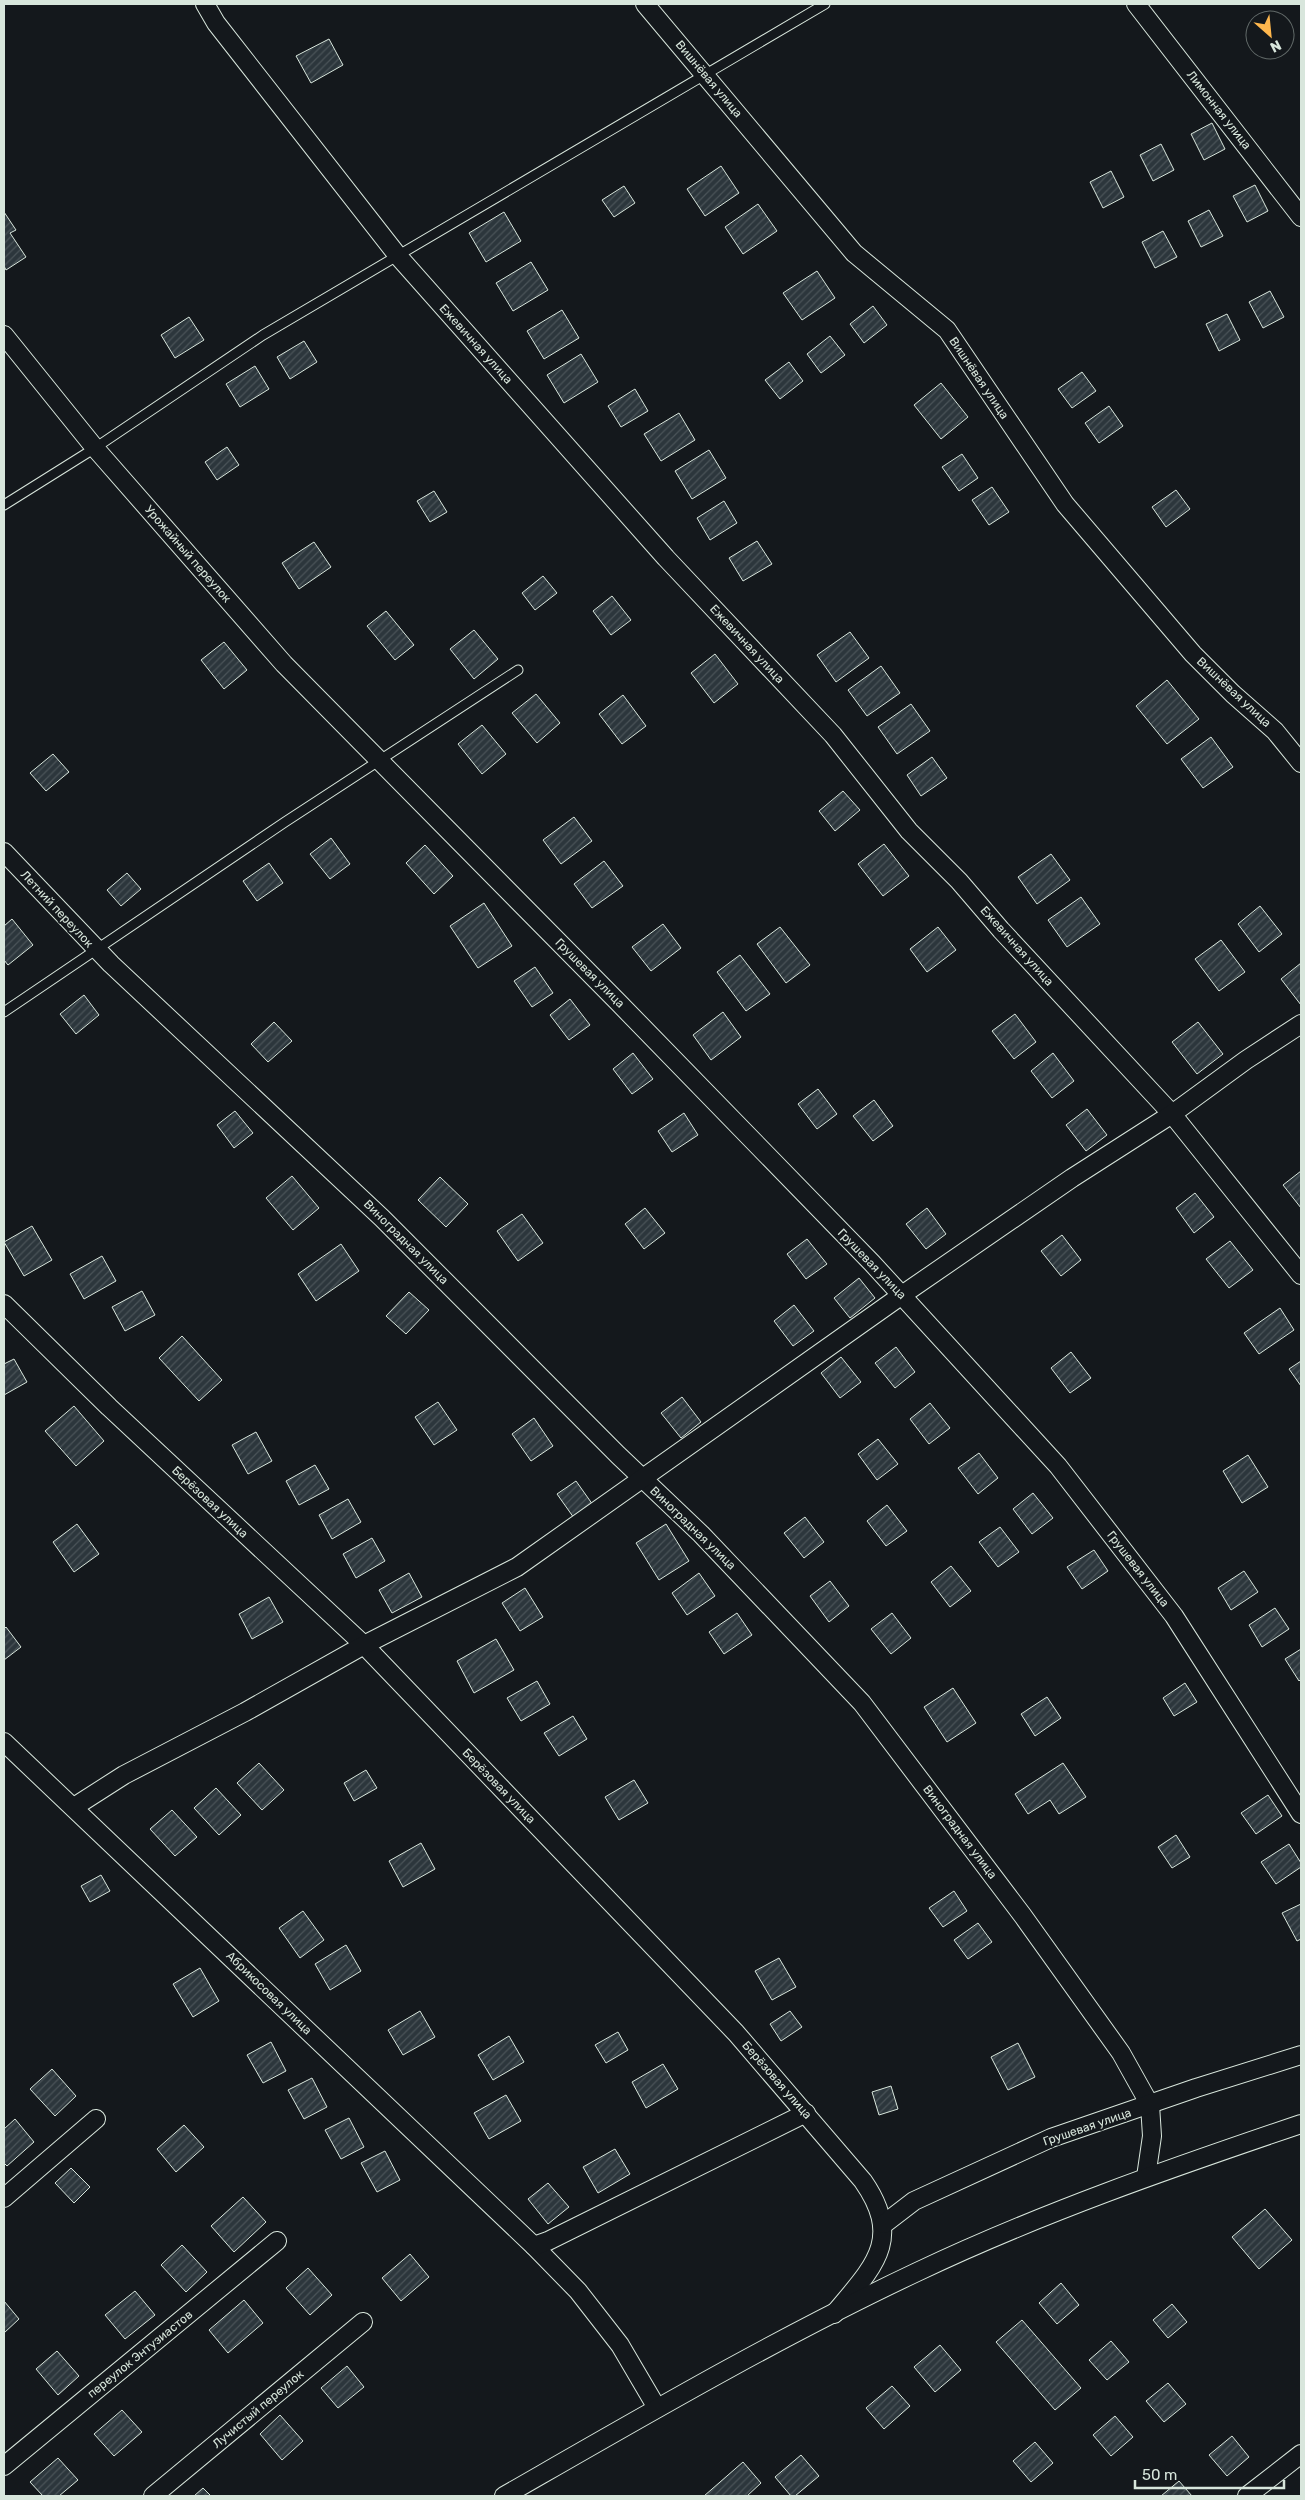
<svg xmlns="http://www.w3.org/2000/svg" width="1305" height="2500" viewBox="0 0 1305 2500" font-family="Rubik,sans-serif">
<defs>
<pattern id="building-hatch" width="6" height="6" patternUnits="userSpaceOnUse" patternTransform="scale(1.25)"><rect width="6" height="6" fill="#2c363c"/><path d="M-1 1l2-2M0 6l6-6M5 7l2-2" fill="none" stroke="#4a5358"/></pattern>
</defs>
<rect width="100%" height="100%" fill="#14181c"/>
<g fill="url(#building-hatch)" stroke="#d8e6dc">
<path d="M329,39L343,65L311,83L296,56Z"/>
<path d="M1212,123L1225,149L1204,160L1191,134Z"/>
<path d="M1161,144L1174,170L1153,181L1140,155Z"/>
<path d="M721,166L739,193L705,216L687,189Z"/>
<path d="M1111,171L1124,197L1103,208L1090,182Z"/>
<path d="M1255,185L1268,211L1247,222L1233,196Z"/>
<path d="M624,186L635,203L614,217L602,200Z"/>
<path d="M758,204L777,231L743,254L725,227Z"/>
<path d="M1209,210L1223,236L1201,247L1188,221Z"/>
<path d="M4,212L16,230L10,233L26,257L6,270L4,266Z"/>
<path d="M504,212L521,241L486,262L469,233Z"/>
<path d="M1163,231L1177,257L1155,268L1142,242Z"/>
<path d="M531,262L548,290L513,311L496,283Z"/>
<path d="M817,271L835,298L802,320L783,293Z"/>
<path d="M1270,291L1284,317L1263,328L1249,302Z"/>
<path d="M873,306L887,325L864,343L850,324Z"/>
<path d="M562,310L579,338L544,359L527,331Z"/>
<path d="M1227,314L1240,340L1219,351L1206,324Z"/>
<path d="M189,317L204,340L175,358L161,335Z"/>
<path d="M830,336L845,355L821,373L807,354Z"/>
<path d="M304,341L317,362L290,379L277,357Z"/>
<path d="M581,354L598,382L564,403L547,375Z"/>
<path d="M789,362L803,381L780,399L765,380Z"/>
<path d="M255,366L269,389L240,407L226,384Z"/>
<path d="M1082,372L1096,391L1072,408L1058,389Z"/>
<path d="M941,383L968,417L941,439L914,405Z"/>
<path d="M635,389L648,411L621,427L608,406Z"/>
<path d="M1109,406L1123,426L1099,443L1085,423Z"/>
<path d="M679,413L695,440L661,461L644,434Z"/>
<path d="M227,447L239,465L217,480L205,462Z"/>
<path d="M709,450L726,478L692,499L675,471Z"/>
<path d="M962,454L978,478L959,491L942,467Z"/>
<path d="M992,487L1009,512L989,525L972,500Z"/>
<path d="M1176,490L1190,509L1166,527L1152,507Z"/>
<path d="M434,491L447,512L430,522L417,501Z"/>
<path d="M724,501L737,523L710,540L697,518Z"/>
<path d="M757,541L772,564L743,581L729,558Z"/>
<path d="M314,542L331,567L299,589L282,563Z"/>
<path d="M543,576L557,593L535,610L522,593Z"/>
<path d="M612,596L631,620L611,635L593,611Z"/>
<path d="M386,611L414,645L395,660L367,626Z"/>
<path d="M474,630L498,659L474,679L450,649Z"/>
<path d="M850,632L869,658L836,682L817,655Z"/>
<path d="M224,642L247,670L224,689L201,660Z"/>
<path d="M715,654L738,684L714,703L691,673Z"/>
<path d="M881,666L900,693L867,716L848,690Z"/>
<path d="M1167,680L1199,719L1167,744L1136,706Z"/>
<path d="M536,694L560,723L537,743L512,713Z"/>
<path d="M623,695L646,726L622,744L599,714Z"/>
<path d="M911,704L930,731L897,754L878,727Z"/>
<path d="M482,725L506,754L482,774L458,744Z"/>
<path d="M1211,737L1233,767L1203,788L1181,759Z"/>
<path d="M53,754L69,772L46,791L30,773Z"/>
<path d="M932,757L947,778L921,796L907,775Z"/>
<path d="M843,791L860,810L835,831L819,811Z"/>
<path d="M574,817L592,841L561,864L543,840Z"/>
<path d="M331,838L350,864L330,879L310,854Z"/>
<path d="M884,844L909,876L883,896L858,864Z"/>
<path d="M425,845L453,876L434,894L406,863Z"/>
<path d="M1051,854L1070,880L1037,904L1018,877Z"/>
<path d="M604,861L623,886L592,908L574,884Z"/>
<path d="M269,863L283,883L257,901L243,881Z"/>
<path d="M127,873L141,889L121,906L107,890Z"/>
<path d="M1081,897L1100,924L1067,947L1048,920Z"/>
<path d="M484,903L512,946L478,968L450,926Z"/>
<path d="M1260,906L1282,934L1259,952L1238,924Z"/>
<path d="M12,919L33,945L8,965L4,960V926Z"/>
<path d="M663,924L681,948L651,971L632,947Z"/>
<path d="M780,927L810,965L786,983L757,944Z"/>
<path d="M938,927L956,950L927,972L910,949Z"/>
<path d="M1221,940L1245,972L1219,991L1195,959Z"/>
<path d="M740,955L770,994L746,1011L717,972Z"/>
<path d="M1301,963V1005L1281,979Z"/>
<path d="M535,967L553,993L532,1007L514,981Z"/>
<path d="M84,995L99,1015L76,1034L60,1014Z"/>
<path d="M570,999L590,1025L569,1040L550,1015Z"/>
<path d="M723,1012L741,1037L711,1060L693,1035Z"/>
<path d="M1015,1014L1036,1042L1014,1059L992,1031Z"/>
<path d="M274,1022L292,1041L268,1062L251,1044Z"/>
<path d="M1198,1022L1223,1054L1197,1074L1172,1042Z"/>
<path d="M633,1053L653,1079L632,1094L613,1069Z"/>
<path d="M1053,1053L1074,1081L1052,1098L1031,1071Z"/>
<path d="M818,1089L837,1114L817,1129L798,1104Z"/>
<path d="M874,1100L893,1126L873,1141L853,1116Z"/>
<path d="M1087,1109L1107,1135L1086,1151L1066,1125Z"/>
<path d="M235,1111L253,1133L234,1148L217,1125Z"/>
<path d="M684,1113L698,1135L672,1152L658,1131Z"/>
<path d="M1301,1171V1208L1283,1185Z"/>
<path d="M292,1176L319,1208L293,1230L266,1198Z"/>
<path d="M440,1177L468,1204L446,1227L418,1200Z"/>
<path d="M1195,1193L1214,1217L1194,1233L1176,1208Z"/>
<path d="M645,1208L665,1233L644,1249L625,1224Z"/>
<path d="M927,1208L946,1234L926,1249L906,1224Z"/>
<path d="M522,1214L543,1243L518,1261L497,1231Z"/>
<path d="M32,1226L52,1260L24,1276L4,1242Z"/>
<path d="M1062,1235L1081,1260L1061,1276L1041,1251Z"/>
<path d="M807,1239L827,1264L806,1279L787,1254Z"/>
<path d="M1230,1241L1253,1270L1229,1288L1206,1259Z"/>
<path d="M341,1244L359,1271L316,1301L298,1274Z"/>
<path d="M102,1256L116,1281L84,1299L70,1274Z"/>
<path d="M859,1278L875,1298L850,1318L834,1298Z"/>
<path d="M142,1291L155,1315L125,1331L112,1307Z"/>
<path d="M409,1292L429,1310L406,1334L386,1316Z"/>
<path d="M794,1305L814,1331L793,1346L774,1321Z"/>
<path d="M1280,1308L1294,1330L1259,1354L1244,1333Z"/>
<path d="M182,1336L222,1380L199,1401L159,1358Z"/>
<path d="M896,1347L915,1372L895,1388L875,1363Z"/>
<path d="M1071,1352L1091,1378L1070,1393L1051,1368Z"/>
<path d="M841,1357L861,1382L840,1398L821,1373Z"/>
<path d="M14,1359L27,1382L4,1395V1364Z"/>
<path d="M1301,1361V1386L1289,1369Z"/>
<path d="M682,1397L701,1422L681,1438L661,1413Z"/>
<path d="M438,1402L457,1430L434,1445L415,1417Z"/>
<path d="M930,1403L950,1428L929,1444L910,1419Z"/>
<path d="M74,1406L104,1441L76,1466L45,1431Z"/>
<path d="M534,1418L553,1446L531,1461L512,1434Z"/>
<path d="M256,1432L272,1461L248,1474L232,1445Z"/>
<path d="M878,1439L898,1464L877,1480L858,1454Z"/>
<path d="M979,1453L998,1478L978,1494L958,1468Z"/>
<path d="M1248,1455L1268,1487L1242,1503L1223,1471Z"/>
<path d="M315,1465L329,1489L299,1505L286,1481Z"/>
<path d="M576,1481L593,1505L574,1518L557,1494Z"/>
<path d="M1033,1493L1053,1518L1032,1534L1013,1509Z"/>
<path d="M348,1499L361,1522L332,1539L319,1515Z"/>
<path d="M887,1505L907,1531L886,1546L867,1521Z"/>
<path d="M805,1517L824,1542L804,1558L784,1533Z"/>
<path d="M77,1524L99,1554L74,1572L53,1542Z"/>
<path d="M666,1524L689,1561L659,1580L636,1543Z"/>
<path d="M1000,1527L1019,1552L998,1567L979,1542Z"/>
<path d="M372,1538L385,1561L356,1578L343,1554Z"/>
<path d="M1094,1550L1108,1571L1082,1589L1067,1567Z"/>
<path d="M951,1566L971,1591L950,1607L931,1582Z"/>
<path d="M1244,1571L1258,1592L1231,1610L1218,1588Z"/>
<path d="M409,1573L422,1597L392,1613L379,1590Z"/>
<path d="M699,1573L715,1596L687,1615L672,1593Z"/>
<path d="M830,1581L849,1606L829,1622L810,1596Z"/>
<path d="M525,1588L543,1617L520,1631L502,1603Z"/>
<path d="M269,1597L283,1622L252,1639L239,1614Z"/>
<path d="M1275,1608L1289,1629L1262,1647L1249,1625Z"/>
<path d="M737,1613L752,1635L724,1654L709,1632Z"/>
<path d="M892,1613L911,1638L891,1654L871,1629Z"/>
<path d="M6,1627L21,1647L4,1660V1629Z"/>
<path d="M496,1639L514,1670L474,1693L457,1661Z"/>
<path d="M1301,1649V1679L1299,1681L1285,1659Z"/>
<path d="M537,1681L550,1704L521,1721L507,1698Z"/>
<path d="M1185,1683L1197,1702L1174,1716L1163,1698Z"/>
<path d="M953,1688L976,1723L947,1742L924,1707Z"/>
<path d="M1047,1697L1061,1718L1035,1736L1021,1714Z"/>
<path d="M573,1716L587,1739L559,1756L544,1733Z"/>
<path d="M259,1763L284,1790L262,1810L237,1783Z"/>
<path d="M1063,1763L1086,1797L1059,1814L1050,1800L1028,1814L1015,1794Z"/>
<path d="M366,1770L377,1788L354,1801L344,1783Z"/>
<path d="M634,1780L648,1803L619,1820L605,1797Z"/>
<path d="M216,1788L241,1815L219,1835L194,1808Z"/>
<path d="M1268,1795L1282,1816L1256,1834L1241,1813Z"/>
<path d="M172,1810L197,1837L175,1856L150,1829Z"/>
<path d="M1176,1835L1190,1857L1172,1868L1158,1847Z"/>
<path d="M421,1843L435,1869L403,1887L389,1861Z"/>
<path d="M1289,1844L1301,1863V1867L1276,1884L1261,1862Z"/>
<path d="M101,1875L110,1891L90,1902L81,1886Z"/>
<path d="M954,1891L967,1911L943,1927L929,1908Z"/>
<path d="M1301,1904V1939L1297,1941L1282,1913Z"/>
<path d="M303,1911L324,1940L300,1958L279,1928Z"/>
<path d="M978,1923L992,1942L968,1959L954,1940Z"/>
<path d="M346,1945L361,1971L330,1990L315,1964Z"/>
<path d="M779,1958L796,1987L772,2000L755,1971Z"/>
<path d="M200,1968L219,2001L193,2017L173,1984Z"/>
<path d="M420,2011L435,2037L403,2055L388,2030Z"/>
<path d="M790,2011L802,2027L781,2041L770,2024Z"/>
<path d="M618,2032L628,2050L606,2063L595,2045Z"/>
<path d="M509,2036L524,2062L493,2080L478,2055Z"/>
<path d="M271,2042L286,2071L263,2083L247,2055Z"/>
<path d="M1018,2043L1035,2077L1008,2090L991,2057Z"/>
<path d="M663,2064L678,2089L646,2108L632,2082Z"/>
<path d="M52,2069L76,2096L55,2116L30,2089Z"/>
<path d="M312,2078L327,2107L304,2119L288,2090Z"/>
<path d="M891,2086L898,2109L879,2115L872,2092Z"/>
<path d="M506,2095L521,2121L489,2139L474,2113Z"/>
<path d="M349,2118L364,2147L341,2159L325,2130Z"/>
<path d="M15,2119L34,2142L7,2166L4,2163V2129Z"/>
<path d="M184,2125L204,2147L176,2172L157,2149Z"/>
<path d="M615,2149L630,2174L598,2193L583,2167Z"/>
<path d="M385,2151L400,2180L377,2192L361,2163Z"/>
<path d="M71,2168L90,2187L74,2203L55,2183Z"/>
<path d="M548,2183L569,2207L548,2224L528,2199Z"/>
<path d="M243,2197L266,2222L234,2252L211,2226Z"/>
<path d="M1265,2209L1292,2240L1259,2269L1232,2237Z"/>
<path d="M182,2245L207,2272L186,2292L161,2265Z"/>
<path d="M410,2254L429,2277L401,2301L382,2278Z"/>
<path d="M308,2268L332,2295L310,2315L286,2288Z"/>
<path d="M1061,2283L1079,2305L1057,2324L1039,2303Z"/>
<path d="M135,2291L155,2315L125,2339L105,2315Z"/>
<path d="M244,2300L263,2323L228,2353L209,2330Z"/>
<path d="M4,2301L19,2319L4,2333Z"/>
<path d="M1172,2304L1187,2322L1168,2338L1153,2320Z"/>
<path d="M1022,2320L1081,2388L1055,2410L996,2342Z"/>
<path d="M1111,2341L1129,2362L1107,2380L1089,2360Z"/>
<path d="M940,2345L961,2370L935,2392L914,2367Z"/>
<path d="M57,2351L79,2376L58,2395L36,2369Z"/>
<path d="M347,2366L364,2387L338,2408L321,2388Z"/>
<path d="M1168,2383L1186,2404L1164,2422L1146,2401Z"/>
<path d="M892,2386L910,2406L884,2429L866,2408Z"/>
<path d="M122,2410L142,2432L114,2456L94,2434Z"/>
<path d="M280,2415L303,2441L282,2460L260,2434Z"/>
<path d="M1115,2416L1133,2437L1111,2456L1093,2435Z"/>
<path d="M1232,2436L1249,2457L1227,2476L1209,2455Z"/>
<path d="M1035,2442L1053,2463L1031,2482L1013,2461Z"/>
<path d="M801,2455L819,2476L795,2496H791L775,2477Z"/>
<path d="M58,2458L78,2480L59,2496H43L30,2482Z"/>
<path d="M743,2462L761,2483L747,2496H704Z"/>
<path d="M1179,2481L1192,2496H1161Z"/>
<path d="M203,2488L211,2496H194Z"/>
</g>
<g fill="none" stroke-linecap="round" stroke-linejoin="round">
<defs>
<g id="lane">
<path d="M4,505L95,448L263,335L825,4"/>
<path d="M4,1012L285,822L518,670"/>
</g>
<g id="street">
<path d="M205,4L216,23L398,256L666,558L833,735L909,831L959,881L1001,930L1172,1114L1301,1275"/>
<path d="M645,4L854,253L947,330L1065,504L1193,654L1233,694L1275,731L1301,763"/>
<path d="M1136,4L1301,217"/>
<path d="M4,335L95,448L284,664L618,1002L872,1263L1058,1466L1174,1616L1301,1814"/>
<path d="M4,852L111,964L382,1218L618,1455L701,1534L862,1703L1023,1916L1121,2053L1150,2105L1152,2136L1146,2177"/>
<path d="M4,1304L109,1407L364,1645L736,2033L863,2181C904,2240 873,2267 834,2314"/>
<path d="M4,1742L534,2246L578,2291L620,2345L657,2408"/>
<path d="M74,1807L124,1775L245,1712L364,1645L517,1567L902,1295L1072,1178L1172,1114L1246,1060L1301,1024"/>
<path d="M4,2198L96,2119"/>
<path d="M884,2224L914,2201L1051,2138L1196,2088L1301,2055"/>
<path d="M534,2246L548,2241L806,2113"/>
<path d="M4,2466L277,2241"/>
<path d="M153,2496L363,2322"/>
<path d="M504,2496C640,2418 775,2339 917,2272C1041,2213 1171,2168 1301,2124"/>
<path d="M1247,2496L1301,2454"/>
</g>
</defs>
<use href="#lane" stroke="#d8e6dc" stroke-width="11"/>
<use href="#street" stroke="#d8e6dc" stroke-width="20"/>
<use href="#lane" stroke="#14181c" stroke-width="9"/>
<use href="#street" stroke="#14181c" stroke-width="18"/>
</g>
<g text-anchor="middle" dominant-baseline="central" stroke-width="4" stroke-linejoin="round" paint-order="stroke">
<g font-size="12" fill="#d8e6dc" stroke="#14181c">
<text transform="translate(709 79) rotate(50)">Вишнёвая улица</text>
<text transform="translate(1219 110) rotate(52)">Лимонная улица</text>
<text transform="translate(476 344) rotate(48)">Ежевичная улица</text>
<text transform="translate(979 378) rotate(56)">Вишнёвая улица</text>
<text transform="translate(188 554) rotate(49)">Урожайный переулок</text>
<text transform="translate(747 644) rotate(47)">Ежевичная улица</text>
<text transform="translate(1234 692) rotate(43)">Вишнёвая улица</text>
<text transform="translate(57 909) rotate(47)">Летний переулок</text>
<text transform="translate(1017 946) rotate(48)">Ежевичная улица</text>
<text transform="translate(590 973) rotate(45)">Грушевая улица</text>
<text transform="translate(406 1242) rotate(45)">Виноградная улица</text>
<text transform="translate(872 1264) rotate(46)">Грушевая улица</text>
<text transform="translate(210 1502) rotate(43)">Берёзовая улица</text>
<text transform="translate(693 1528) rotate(44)">Виноградная улица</text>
<text transform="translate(1138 1569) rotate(52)">Грушевая улица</text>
<text transform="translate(499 1786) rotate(46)">Берёзовая улица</text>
<text transform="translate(960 1832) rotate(53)">Виноградная улица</text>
<text transform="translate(269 1993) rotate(44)">Абрикосовая улица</text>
<text transform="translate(777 2080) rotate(49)">Берёзовая улица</text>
<text transform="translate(1087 2127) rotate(-19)">Грушевая улица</text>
<text transform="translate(140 2354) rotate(-39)">переулок Энтузиастов</text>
<text transform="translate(258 2409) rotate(-40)">Лучистый переулок</text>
</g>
</g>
<rect width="1305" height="2500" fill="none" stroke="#d8e6dc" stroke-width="10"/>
<g transform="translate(1270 35) rotate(153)"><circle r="24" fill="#14181c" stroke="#626a69"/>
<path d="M0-4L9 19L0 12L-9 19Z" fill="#ffb74d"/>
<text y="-8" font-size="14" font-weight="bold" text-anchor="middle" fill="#d8e6dc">N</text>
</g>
<path d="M1135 2480v8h149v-8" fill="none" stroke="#d8e6dc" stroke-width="2.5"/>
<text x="1142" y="2480" font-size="15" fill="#d8e6dc" stroke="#14181c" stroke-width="4" paint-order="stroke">50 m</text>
</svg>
